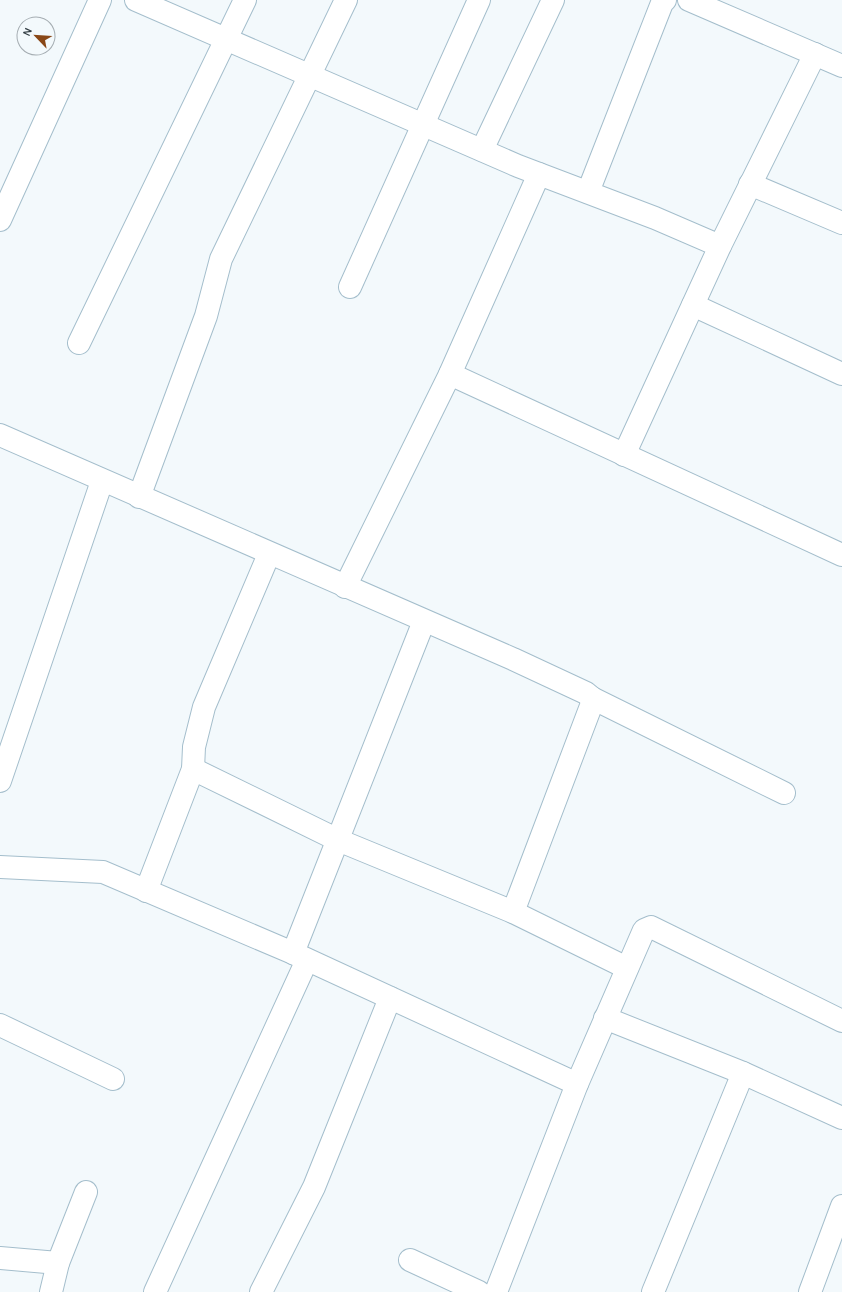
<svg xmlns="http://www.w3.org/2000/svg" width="842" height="1292" viewBox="0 0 842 1292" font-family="Karla,sans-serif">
<rect width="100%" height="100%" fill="#f3f9fc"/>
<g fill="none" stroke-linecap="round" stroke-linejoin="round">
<defs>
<g id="minor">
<path d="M136,0L518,166L655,218L720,246"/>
<path d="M689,0L842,66"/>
<path d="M482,150L553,0"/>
<path d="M750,184L842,223"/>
<path d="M588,192L662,3L665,0"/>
<path d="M0,220L100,0"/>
<path d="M350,287L479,0"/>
<path d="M693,305L842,374"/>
<path d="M79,343L245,0"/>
<path d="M450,374L842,555"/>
<path d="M0,435L513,659L586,693L592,698L784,793"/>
<path d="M624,455L720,246L815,54"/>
<path d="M139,497L206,316L221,259L346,0"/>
<path d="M345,587L450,374L539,174"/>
<path d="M193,769L338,840L513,912L627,968"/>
<path d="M0,781L102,481"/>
<path d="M0,867L103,872L293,953L577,1084"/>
<path d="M146,891L193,769L194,747L204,707L269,554"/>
<path d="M513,912L591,706L592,698"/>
<path d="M293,953L424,621"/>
<path d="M605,1018L743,1073L842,1118"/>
<path d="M0,1025L113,1079"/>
<path d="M0,1258L58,1263"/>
<path d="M410,1260L479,1292"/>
<path d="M51,1292L58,1263L86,1192"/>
<path d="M155,1292L307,960"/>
<path d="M261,1292L314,1187L390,998"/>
<path d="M496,1292L577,1084L644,930L651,927L842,1021"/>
<path d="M653,1292L743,1073"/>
<path d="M810,1292L842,1206"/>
</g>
</defs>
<use href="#minor" stroke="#a4becc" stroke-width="24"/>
<use href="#minor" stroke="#fff" stroke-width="22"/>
</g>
<g transform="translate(36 36) rotate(295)"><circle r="19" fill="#f3f9fc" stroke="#a5adb2"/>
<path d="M0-3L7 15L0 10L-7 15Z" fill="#894717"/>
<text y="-6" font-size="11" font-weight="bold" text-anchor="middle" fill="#313c42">N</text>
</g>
</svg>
